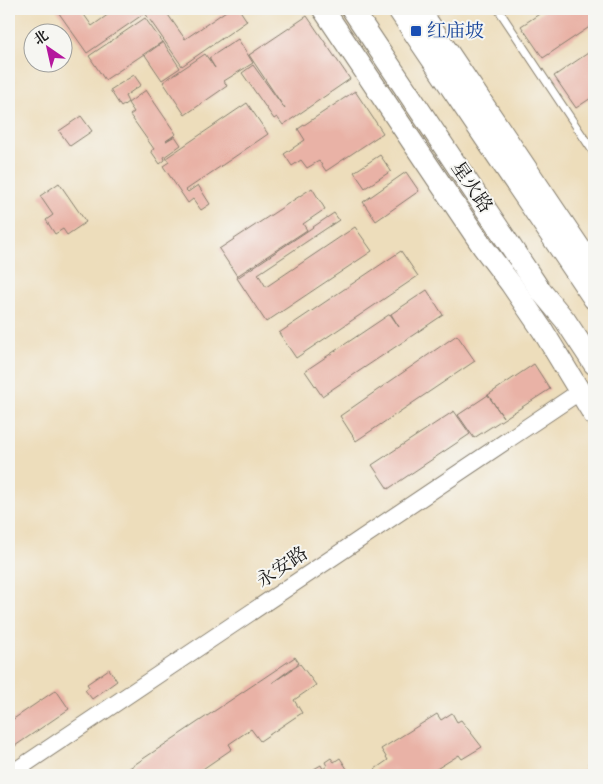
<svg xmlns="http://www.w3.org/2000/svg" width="603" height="784" viewBox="0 0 603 784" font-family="'Libre Bodoni','Noto Serif SC',serif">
<rect width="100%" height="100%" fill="#f6f6f2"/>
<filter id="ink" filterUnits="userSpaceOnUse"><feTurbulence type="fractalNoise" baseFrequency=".02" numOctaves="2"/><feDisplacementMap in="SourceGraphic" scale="10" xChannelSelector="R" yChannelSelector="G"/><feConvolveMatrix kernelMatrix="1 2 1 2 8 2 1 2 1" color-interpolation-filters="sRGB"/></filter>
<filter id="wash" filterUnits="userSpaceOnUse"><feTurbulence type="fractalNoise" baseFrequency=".0096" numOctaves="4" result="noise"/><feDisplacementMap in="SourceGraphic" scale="20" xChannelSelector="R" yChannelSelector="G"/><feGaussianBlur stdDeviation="1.12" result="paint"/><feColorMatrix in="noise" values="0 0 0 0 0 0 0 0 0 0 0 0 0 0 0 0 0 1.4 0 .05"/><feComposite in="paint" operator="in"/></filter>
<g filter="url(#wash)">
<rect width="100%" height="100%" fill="#edddbb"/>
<g id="blocks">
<g fill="#e9b2a6">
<path d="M56,9H80L92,26L116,9H164L185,39L229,9H239L247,21L182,66L145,13L87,53Z"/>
<path d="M547,9H594V24L543,58L521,26Z"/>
<path d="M307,16L350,79L283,125L277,117L274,119L242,73L253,65L285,109L249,55Z"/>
<path d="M145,18L162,42L105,80L89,56Z"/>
<path d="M238,39L253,63L224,81L227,86L185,115L163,82L205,54L215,68L209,58Z"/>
<path d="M163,42L180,68L162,80L145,55Z"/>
<path d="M594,49V96L576,108L554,76Z"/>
<path d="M134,75L141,85L125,96L128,102L121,107L110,90Z"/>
<path d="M146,90L176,134L166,141L175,136L181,145L164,157L165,160L160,164L151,151L154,149L130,115L134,112L128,103Z"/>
<path d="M355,91L383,133L326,171L319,161L307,168L301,160L292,166L284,154L305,140L298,129Z"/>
<path d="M247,103L268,134L186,190L188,192L198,185L210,204L201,210L193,199L188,203L163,166L169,162L166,158Z"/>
<path d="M81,116L92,131L70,146L59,131Z"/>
<path d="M380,155L391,171L365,188L354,172Z"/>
<path d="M406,172L419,191L376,221L363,202Z"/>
<path d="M59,183L86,222L67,235L63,229L55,234L46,220L53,215L40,196Z"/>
<path d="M312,188L325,209L303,224L307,230L237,276L219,249Z"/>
<path d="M334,213L339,220L258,274L266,287L355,227L372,251L266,322L237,278Z"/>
<path d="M401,251L418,276L296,358L279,333Z"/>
<path d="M427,290L443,315L322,396L305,371L390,314L399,327L391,314Z"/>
<path d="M457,335L475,361L356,441L340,416Z"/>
<path d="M534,364L550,389L474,438L458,415L488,395L503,417L488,395Z"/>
<path d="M454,411L470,434L388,489L372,465Z"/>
<path d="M295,657L299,663L272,683L300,664L316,685L294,700L302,713L294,718L260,741L251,729L229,744L232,749L194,775H189L187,772L182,775H119Z"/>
<path d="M109,669L117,681L92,699L85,690L89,687L87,684Z"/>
<path d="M56,690L69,709L9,750V722Z"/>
<path d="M452,713L457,722L461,720L482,747L462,759L459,755L427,775H379L375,769L388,760L381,749L437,714L441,720Z"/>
<path d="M331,758L334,762L340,758L351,775H314L317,773L314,769L321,765L323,769L327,766L325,762Z"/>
<path d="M594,759V775H575L583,770H591L588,763Z"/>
</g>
</g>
</g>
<g filter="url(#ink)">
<use href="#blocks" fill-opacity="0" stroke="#847c6c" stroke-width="1"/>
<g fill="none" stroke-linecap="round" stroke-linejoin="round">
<defs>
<path id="service" d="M498,9L594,153"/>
<path id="tertiary" d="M9,775L579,392"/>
<g id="primary">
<path d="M323,9L483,247L511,284L543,331L594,415"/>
<path d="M352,9L540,290L565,320L594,364"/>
<path d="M398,9L594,299"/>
<path d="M419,9L594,269"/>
</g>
</defs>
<use href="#service" stroke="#847c6c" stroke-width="9"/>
<use href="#tertiary" stroke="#847c6c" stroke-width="18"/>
<use href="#primary" stroke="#847c6c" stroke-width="23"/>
<use href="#service" stroke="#fff" stroke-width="7"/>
<use href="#tertiary" stroke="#fff" stroke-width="16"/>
<use href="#primary" stroke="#fff" stroke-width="21"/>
</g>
</g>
<rect fill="#1a4fb4" stroke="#f6f6f2" stroke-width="2" x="410" y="25" width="12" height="12" rx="2.5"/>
<g text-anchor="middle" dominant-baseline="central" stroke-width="4" stroke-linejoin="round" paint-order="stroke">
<g font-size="19" fill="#164399" stroke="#f6f6f2" text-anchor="start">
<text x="427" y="31">红庙坡</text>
</g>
<g font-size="19" fill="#1c1c1c" stroke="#f6f6f2">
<text transform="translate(472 187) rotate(56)">星火路</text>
<text transform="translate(282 567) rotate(-34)">永安路</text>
</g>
</g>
<rect width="603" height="784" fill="none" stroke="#f6f6f2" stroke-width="30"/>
<g transform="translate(48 48) rotate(326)"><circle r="24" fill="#f6f6f2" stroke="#9f9f9c"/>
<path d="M0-4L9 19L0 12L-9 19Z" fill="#b5179e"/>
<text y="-8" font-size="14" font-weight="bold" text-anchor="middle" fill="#1c1c1c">北</text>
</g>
</svg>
